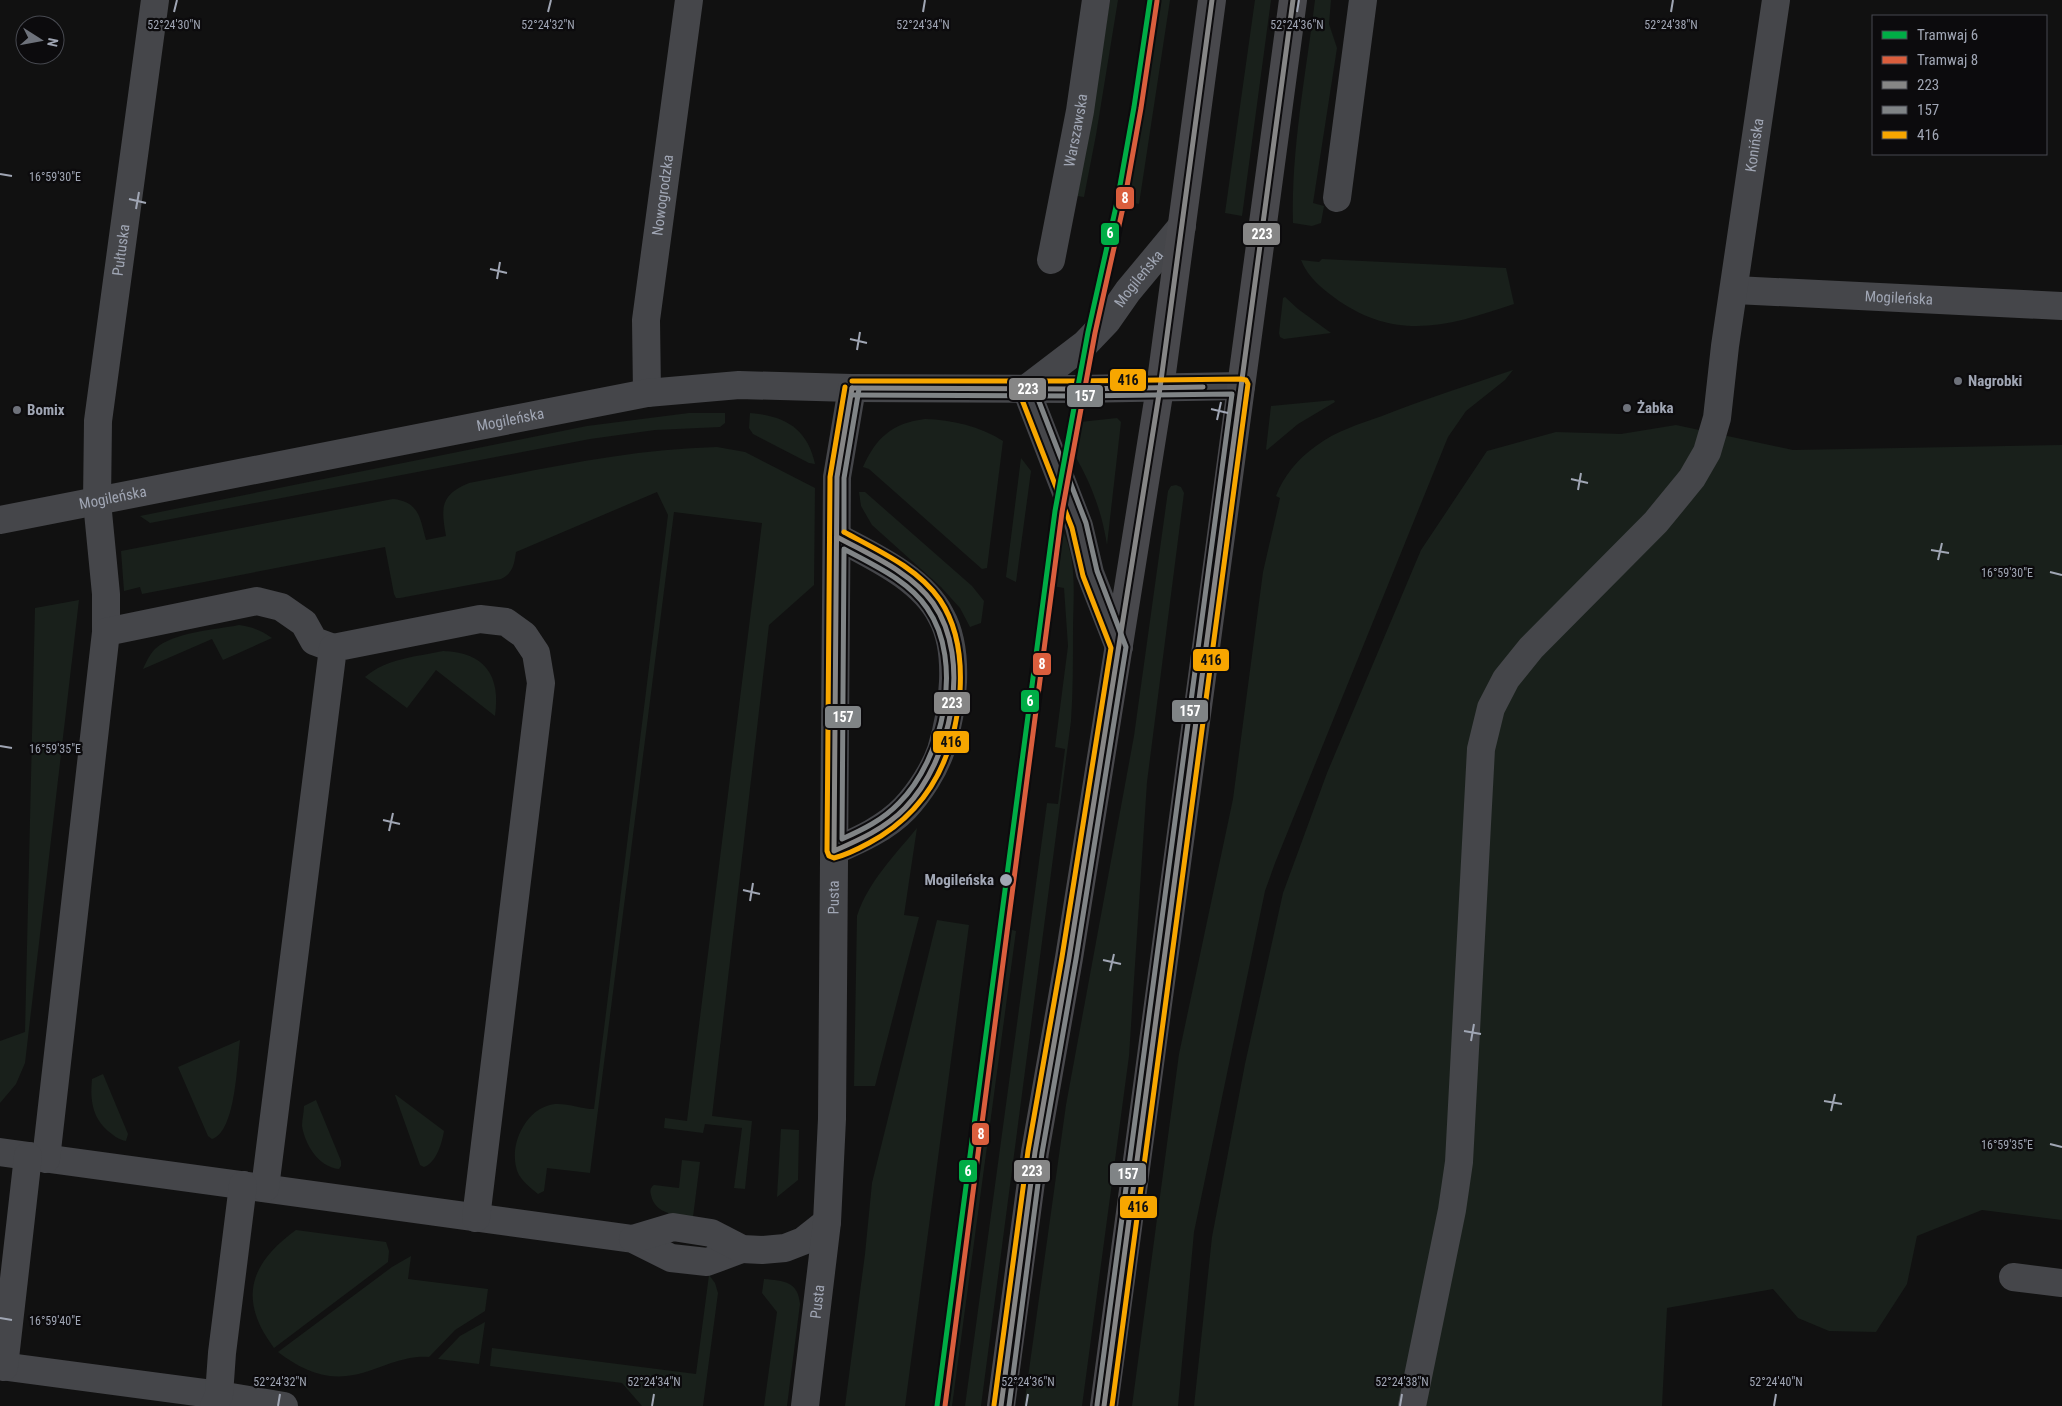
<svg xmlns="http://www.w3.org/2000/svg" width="2062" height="1406" viewBox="0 0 2062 1406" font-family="'Roboto Condensed',sans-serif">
<rect width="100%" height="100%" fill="#111"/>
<g fill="#19201b">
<path d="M1110,0H1118L1096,135L1084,197L1077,196L1089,134Z"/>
<path d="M1159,0H1170L1139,204L1125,201Z"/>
<path d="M1255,0H1271L1242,216L1225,213Z"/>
<path d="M1315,0H1331L1329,24L1337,48L1313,203L1324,206L1321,223L1312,226L1293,223C1291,149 1306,74 1315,0Z"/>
<path d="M1322,259L1506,268L1514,304C1451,325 1400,342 1339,301C1324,290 1308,278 1301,260L1319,262Z"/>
<path d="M1285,297L1298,309L1331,333L1284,339L1280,337L1279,333L1283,298Z"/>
<path d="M1513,370L1505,380L1466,411L1448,437L1275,863L1265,891L1194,1232L1178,1406H1132L1179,1054L1233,799L1263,572L1280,498L1276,496C1284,475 1298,459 1316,446C1336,431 1359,424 1382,416C1425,399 1469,385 1513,370Z"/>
<path d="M1334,400L1335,402L1298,424L1267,450L1266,449L1271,406Z"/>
<path d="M689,413H725V423L720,427L655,430L590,439L150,523L140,516L587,426Z"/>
<path d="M750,413C785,416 807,428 815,464L809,463L753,434L749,428Z"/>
<path d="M1117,418L1121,422L1107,545C1102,512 1091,483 1074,454L1080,422Z"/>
<path d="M925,419C952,420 980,426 1003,441L987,568L982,569L869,469L863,467C876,438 892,423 925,419Z"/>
<path d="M1676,425L1793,450L2062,445V1220L1982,1210L1917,1236L1907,1284L1876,1332L1829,1331L1798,1318L1773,1289L1667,1308L1662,1406H1194L1212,1237L1245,1064L1283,893L1327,773L1421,550L1487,451L1556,432L1621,434Z"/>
<path d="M717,447L745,452L815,488L814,585L769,625L712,1116L752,1121L745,1189L734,1188L742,1128L705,1124L703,1133L664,1128L665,1118L687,1121L762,523L674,512L590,1173L547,1168L544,1191L538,1194C531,1188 524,1183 519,1175C506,1149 525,1107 555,1104C567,1103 582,1109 594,1109L668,515L657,492L516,552C514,565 513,573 501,579L400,598H396L394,594L385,547L142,594L140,587L124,591L121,551L393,499C420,502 420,519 426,540L446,536C441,508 440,495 469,483C552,467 633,449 717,447Z"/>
<path d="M1021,458L1031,471L1016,582L1006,577Z"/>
<path d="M1176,485L1181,487L1184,493L1147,782L1129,1056L1082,1406H1024L1066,1105L1134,736L1168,491L1171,486Z"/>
<path d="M859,492H865L972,586L984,601L981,623L970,627L960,608L941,587L872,525L861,506Z"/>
<path d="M1062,529C1078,561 1073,597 1073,632C1073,662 1073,691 1071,721L981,1406H965L1047,803L1058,804L1065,749L1055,747L1068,646L1064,588L1052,586L1057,544L1061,541Z"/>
<path d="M79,600L25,1063L16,1084L0,1103V1041L25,1032L35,608Z"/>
<path d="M239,625C252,627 261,630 272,638L223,660L212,639L143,669C146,662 150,654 155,649C173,632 215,630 239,625Z"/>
<path d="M443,651C485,652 501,676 495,716L436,670L407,708L365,677C387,658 416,657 443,651Z"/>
<path d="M917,828L904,915L919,917L875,1086H854L857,916C868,882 895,855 917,828Z"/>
<path d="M937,920L969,925L905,1406H845L865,1254L872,1183Z"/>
<path d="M1008,929L1016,931L952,1406H944Z"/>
<path d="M240,1040C237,1062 236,1132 212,1139L208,1136L178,1067Z"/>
<path d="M103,1074L128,1134L126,1141C119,1140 113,1135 108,1131C92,1117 90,1099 92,1079Z"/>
<path d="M395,1095H396L444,1131C442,1142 437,1162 424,1167L420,1165Z"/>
<path d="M316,1100L341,1161V1166L339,1169C318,1167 305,1144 302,1126C302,1119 304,1112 304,1106Z"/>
<path d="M781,1129L799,1130L798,1180L777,1197Z"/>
<path d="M682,1160L700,1162L693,1217C677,1215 655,1215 651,1195C650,1190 650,1188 654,1185L679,1188Z"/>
<path d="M296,1230L386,1242L389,1251L388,1262L274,1348C238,1300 249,1264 296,1230Z"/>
<path d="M411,1256L408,1279L488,1289L485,1311L455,1330L429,1357C415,1356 405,1359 391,1363C377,1368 361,1375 346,1376C320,1379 298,1367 278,1352L392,1267Z"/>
<path d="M709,1275L715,1283L718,1293L703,1406H642L622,1383L490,1366L492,1348L696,1374Z"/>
<path d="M764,1279C784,1281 798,1281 800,1304L787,1406H764L777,1312L762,1293Z"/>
<path d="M485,1322L479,1364L438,1359L460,1336Z"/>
</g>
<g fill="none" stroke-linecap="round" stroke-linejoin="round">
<g stroke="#45464a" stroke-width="28">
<path d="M1337,198L1363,0"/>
<path id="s1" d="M1051,260L1080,111L1096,0"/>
<path id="s2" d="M1735,290L2062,306"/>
<path d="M1026,389L1079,526L1090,573L1119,647"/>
<path id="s3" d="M1026,389L1085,344L1107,321L1128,291L1182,226"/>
<path id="s4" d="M647,393L646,320L689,0"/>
<path id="s5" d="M0,520L647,393L739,385L852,388L1077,389L1241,386"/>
<path id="s6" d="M106,632V594L97,502L98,421L155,0"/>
<path d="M834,851C859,840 886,828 905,808C920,792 934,770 941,750C953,711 961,652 941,616C922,578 872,556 837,537"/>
<path d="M0,1152L633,1239L671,1258L707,1262L742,1249"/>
<path d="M46,1159L106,632L257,601L281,607L304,623L314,641L333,648"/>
<path d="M265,1188L333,648L480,619L506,622L524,635L536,653L541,683L476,1218"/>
<path d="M633,1239L673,1227L711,1233L742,1249L762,1250L785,1248L803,1241L827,1222"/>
<path d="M2013,1277L2062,1283"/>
<path d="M0,1366L219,1395L284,1406"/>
<path d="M4,1367L28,1156"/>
<path d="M214,1406L219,1395L222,1353L243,1185"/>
<path id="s7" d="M805,1406L827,1222L832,1119L837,477L852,388"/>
<path id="s8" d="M1412,1406L1452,1210L1459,1162L1481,749L1491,708L1506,679L1531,648L1656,522L1692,478L1707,452L1717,418L1725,346L1776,0"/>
</g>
<g stroke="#48484c" stroke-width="28">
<path d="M1001,1406L1035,1152L1069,958L1160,388L1212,0"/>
<path d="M1104,1406L1293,0"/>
</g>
<defs>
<g id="bus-1">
<path d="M852,388L1077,389L1203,387"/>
<path d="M837,537C870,555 911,572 933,603C973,660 951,761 905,808C886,828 859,840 834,851L837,477L852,388"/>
<path d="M1001,1406L1035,1152L1069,958L1160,388L1212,0"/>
<path d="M1104,1406L1293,0"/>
</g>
<g id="bus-2">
<path d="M852,395L1077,396L1232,394L1097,1405"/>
<path d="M844,532V478L859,389"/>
<path d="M844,549C873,565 908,580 927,608C965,662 943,759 899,803C883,820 862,830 842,839Z"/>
<path d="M1009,1406L1042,1153L1076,959L1126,647L1097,571L1086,523L1033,386"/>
</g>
<g id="bus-3">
<path d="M852,381H1077L1241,379L1246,380L1248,384L1112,1406"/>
<path d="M844,532C877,550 918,568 940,600C958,627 962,658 960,691C955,757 929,811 869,843C858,849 846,855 834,858L829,856L827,851L830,477L845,387"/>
<path d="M994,1405L1028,1151L1062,957L1111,648L1083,576L1072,528L1019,392"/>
</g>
</defs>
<use href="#bus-1" stroke="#0c0b0d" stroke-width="9"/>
<use href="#bus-2" stroke="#0c0b0d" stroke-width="9"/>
<use href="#bus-3" stroke="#0c0b0d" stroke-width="9"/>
<use href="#bus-1" stroke="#868686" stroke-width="5"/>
<use href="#bus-2" stroke="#808486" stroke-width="5"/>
<use href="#bus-3" stroke="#f7a600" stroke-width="5"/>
<defs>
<path id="tram-1" d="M937,1406L1055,511L1088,332L1117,202L1134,107L1150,0"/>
<path id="tram-2" d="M945,1406L1062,512L1095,333L1124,203L1141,108L1157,1"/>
</defs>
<use href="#tram-1" stroke="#0c0b0d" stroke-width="9"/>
<use href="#tram-2" stroke="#0c0b0d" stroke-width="9"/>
<use href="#tram-1" stroke="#00ad46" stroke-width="5"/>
<use href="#tram-2" stroke="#da5e3d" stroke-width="5"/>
</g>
<path fill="none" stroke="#a0a6b4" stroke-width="2" d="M174,12L177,0M548,12L551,0M923,12L925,0M1297,12L1299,0M1671,12L1673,0M0,174L12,176M129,199L146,203M136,209L139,192M490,269L507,273M497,279L500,262M850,339L867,343M857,350L860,332M1211,409L1228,413M1217,420L1221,402M1571,479L1588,483M1578,490L1581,473M1931,550L1949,553M1938,560L1942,543M2050,572L2062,575M0,746L12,748M383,820L400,824M389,831L393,813M743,890L760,894M750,901L753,883M1103,960L1121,964M1110,971L1114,954M1464,1031L1481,1034M1471,1041L1474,1024M1824,1101L1842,1104M1831,1111L1835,1094M2050,1144L2062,1147M0,1318L12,1320M278,1406L280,1394M652,1406L654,1394M1026,1406L1028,1394M1400,1406L1402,1394M1774,1406L1776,1394"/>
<g fill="#6e727b" stroke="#0c0b0d" stroke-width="2">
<circle cx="1958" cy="381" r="5"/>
<circle cx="1627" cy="408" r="5"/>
<circle cx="17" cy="410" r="5"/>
</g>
<circle fill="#a0a6b4" stroke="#0c0b0d" stroke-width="2" cx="1006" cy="880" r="7"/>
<g text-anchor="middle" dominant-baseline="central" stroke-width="4.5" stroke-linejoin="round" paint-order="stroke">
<g font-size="15" fill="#a0a6b4" stroke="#0c0b0d">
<text stroke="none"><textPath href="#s1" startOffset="132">Warszawska</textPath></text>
<text stroke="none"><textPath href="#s8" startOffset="1352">Konińska</textPath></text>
<text stroke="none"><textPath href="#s4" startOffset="199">Nowogrodzka</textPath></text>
<text stroke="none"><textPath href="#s6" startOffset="384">Pułtuska</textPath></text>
<text stroke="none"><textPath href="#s3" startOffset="159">Mogileńska</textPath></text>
<text stroke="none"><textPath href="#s2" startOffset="164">Mogileńska</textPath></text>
<text stroke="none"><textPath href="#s5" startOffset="520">Mogileńska</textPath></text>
<text stroke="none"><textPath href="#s5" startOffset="115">Mogileńska</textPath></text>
<text stroke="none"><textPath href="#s7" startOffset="510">Pusta</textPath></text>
<text stroke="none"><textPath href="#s7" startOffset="105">Pusta</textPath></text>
</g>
<g font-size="15" font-weight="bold" fill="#a0a6b4" stroke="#0c0b0d" text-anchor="start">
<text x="1968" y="381">Nagrobki</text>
<text x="1637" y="408">Żabka</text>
<text x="27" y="410">Bomix</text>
</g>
<g font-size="15" font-weight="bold" fill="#a0a6b4" stroke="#0c0b0d" text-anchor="end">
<text x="994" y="880">Mogileńska</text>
</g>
</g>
<g font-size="12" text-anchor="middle" fill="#a0a6b4" stroke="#0c0b0d" stroke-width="4.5" stroke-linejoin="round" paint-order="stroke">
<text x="174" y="29">52°24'30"N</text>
<text x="548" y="29">52°24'32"N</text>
<text x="1671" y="29">52°24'38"N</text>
<text x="923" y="29">52°24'34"N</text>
<text x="1297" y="29">52°24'36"N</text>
<text x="55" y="181">16°59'30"E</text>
<text x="2007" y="577">16°59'30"E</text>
<text x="55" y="753">16°59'35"E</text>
<text x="2007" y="1149">16°59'35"E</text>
<text x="55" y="1325">16°59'40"E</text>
<text x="280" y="1386">52°24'32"N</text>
<text x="654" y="1386">52°24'34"N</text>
<text x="1028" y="1386">52°24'36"N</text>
<text x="1402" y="1386">52°24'38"N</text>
<text x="1776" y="1386">52°24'40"N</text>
</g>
<g stroke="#0c0b0d" stroke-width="2">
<rect x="1115" y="186" width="20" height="24" rx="5" fill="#da5e3d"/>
<rect x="1100" y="222" width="20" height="24" rx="5" fill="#00ad46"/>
<rect x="1242" y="222" width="39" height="24" rx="5" fill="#868686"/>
<rect x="1109" y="368" width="38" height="24" rx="5" fill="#f7a600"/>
<rect x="1008" y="377" width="39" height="24" rx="5" fill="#868686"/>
<rect x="1066" y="384" width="38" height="24" rx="5" fill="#808486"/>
<rect x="1192" y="648" width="38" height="24" rx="5" fill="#f7a600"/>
<rect x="1032" y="652" width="20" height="24" rx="5" fill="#da5e3d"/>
<rect x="1020" y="689" width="20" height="24" rx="5" fill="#00ad46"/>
<rect x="933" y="691" width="38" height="24" rx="5" fill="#868686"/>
<rect x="1171" y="699" width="38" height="24" rx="5" fill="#808486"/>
<rect x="824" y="705" width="38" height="24" rx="5" fill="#808486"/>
<rect x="932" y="730" width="38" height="24" rx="5" fill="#f7a600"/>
<rect x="971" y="1122" width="19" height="24" rx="5" fill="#da5e3d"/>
<rect x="958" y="1159" width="20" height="24" rx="5" fill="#00ad46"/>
<rect x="1013" y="1159" width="38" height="24" rx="5" fill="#868686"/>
<rect x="1109" y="1162" width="38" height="24" rx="5" fill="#808486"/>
<rect x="1119" y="1195" width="39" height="24" rx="5" fill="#f7a600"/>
</g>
<g font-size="14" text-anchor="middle" font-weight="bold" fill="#fff">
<text x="1125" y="203">8</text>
<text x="1110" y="238">6</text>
<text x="1262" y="239">223</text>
<text x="1028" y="394">223</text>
<text x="1085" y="401">157</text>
<text x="1042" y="669">8</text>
<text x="1030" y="706">6</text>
<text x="952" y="708">223</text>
<text x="1190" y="716">157</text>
<text x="843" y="722">157</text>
<text x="981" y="1139">8</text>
<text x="968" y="1176">6</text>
<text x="1032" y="1176">223</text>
<text x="1128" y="1179">157</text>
</g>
<g font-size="14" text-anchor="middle" font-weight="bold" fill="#111">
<text x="1128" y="385">416</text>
<text x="1211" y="665">416</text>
<text x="951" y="747">416</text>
<text x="1138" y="1212">416</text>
</g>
<rect x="1872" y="15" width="175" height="140" fill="#0c0b0d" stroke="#474950"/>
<rect x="1882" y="31" width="25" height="8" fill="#00ad46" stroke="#474950"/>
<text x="1917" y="40" font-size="15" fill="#a0a6b4">Tramwaj 6</text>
<rect x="1882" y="56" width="25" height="8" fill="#da5e3d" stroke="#474950"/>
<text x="1917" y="65" font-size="15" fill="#a0a6b4">Tramwaj 8</text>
<rect x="1882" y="81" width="25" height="8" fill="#868686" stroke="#474950"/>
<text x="1917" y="90" font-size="15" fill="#a0a6b4">223</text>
<rect x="1882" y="106" width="25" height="8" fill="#808486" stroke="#474950"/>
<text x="1917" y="115" font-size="15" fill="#a0a6b4">157</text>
<rect x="1882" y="131" width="25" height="8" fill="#f7a600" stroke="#474950"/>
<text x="1917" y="140" font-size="15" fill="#a0a6b4">416</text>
<g transform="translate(40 40) rotate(101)"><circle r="24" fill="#0c0b0d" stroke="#474950"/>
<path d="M0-4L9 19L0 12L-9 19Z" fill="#6e727b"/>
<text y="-8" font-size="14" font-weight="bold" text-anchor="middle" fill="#a0a6b4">N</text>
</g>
</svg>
